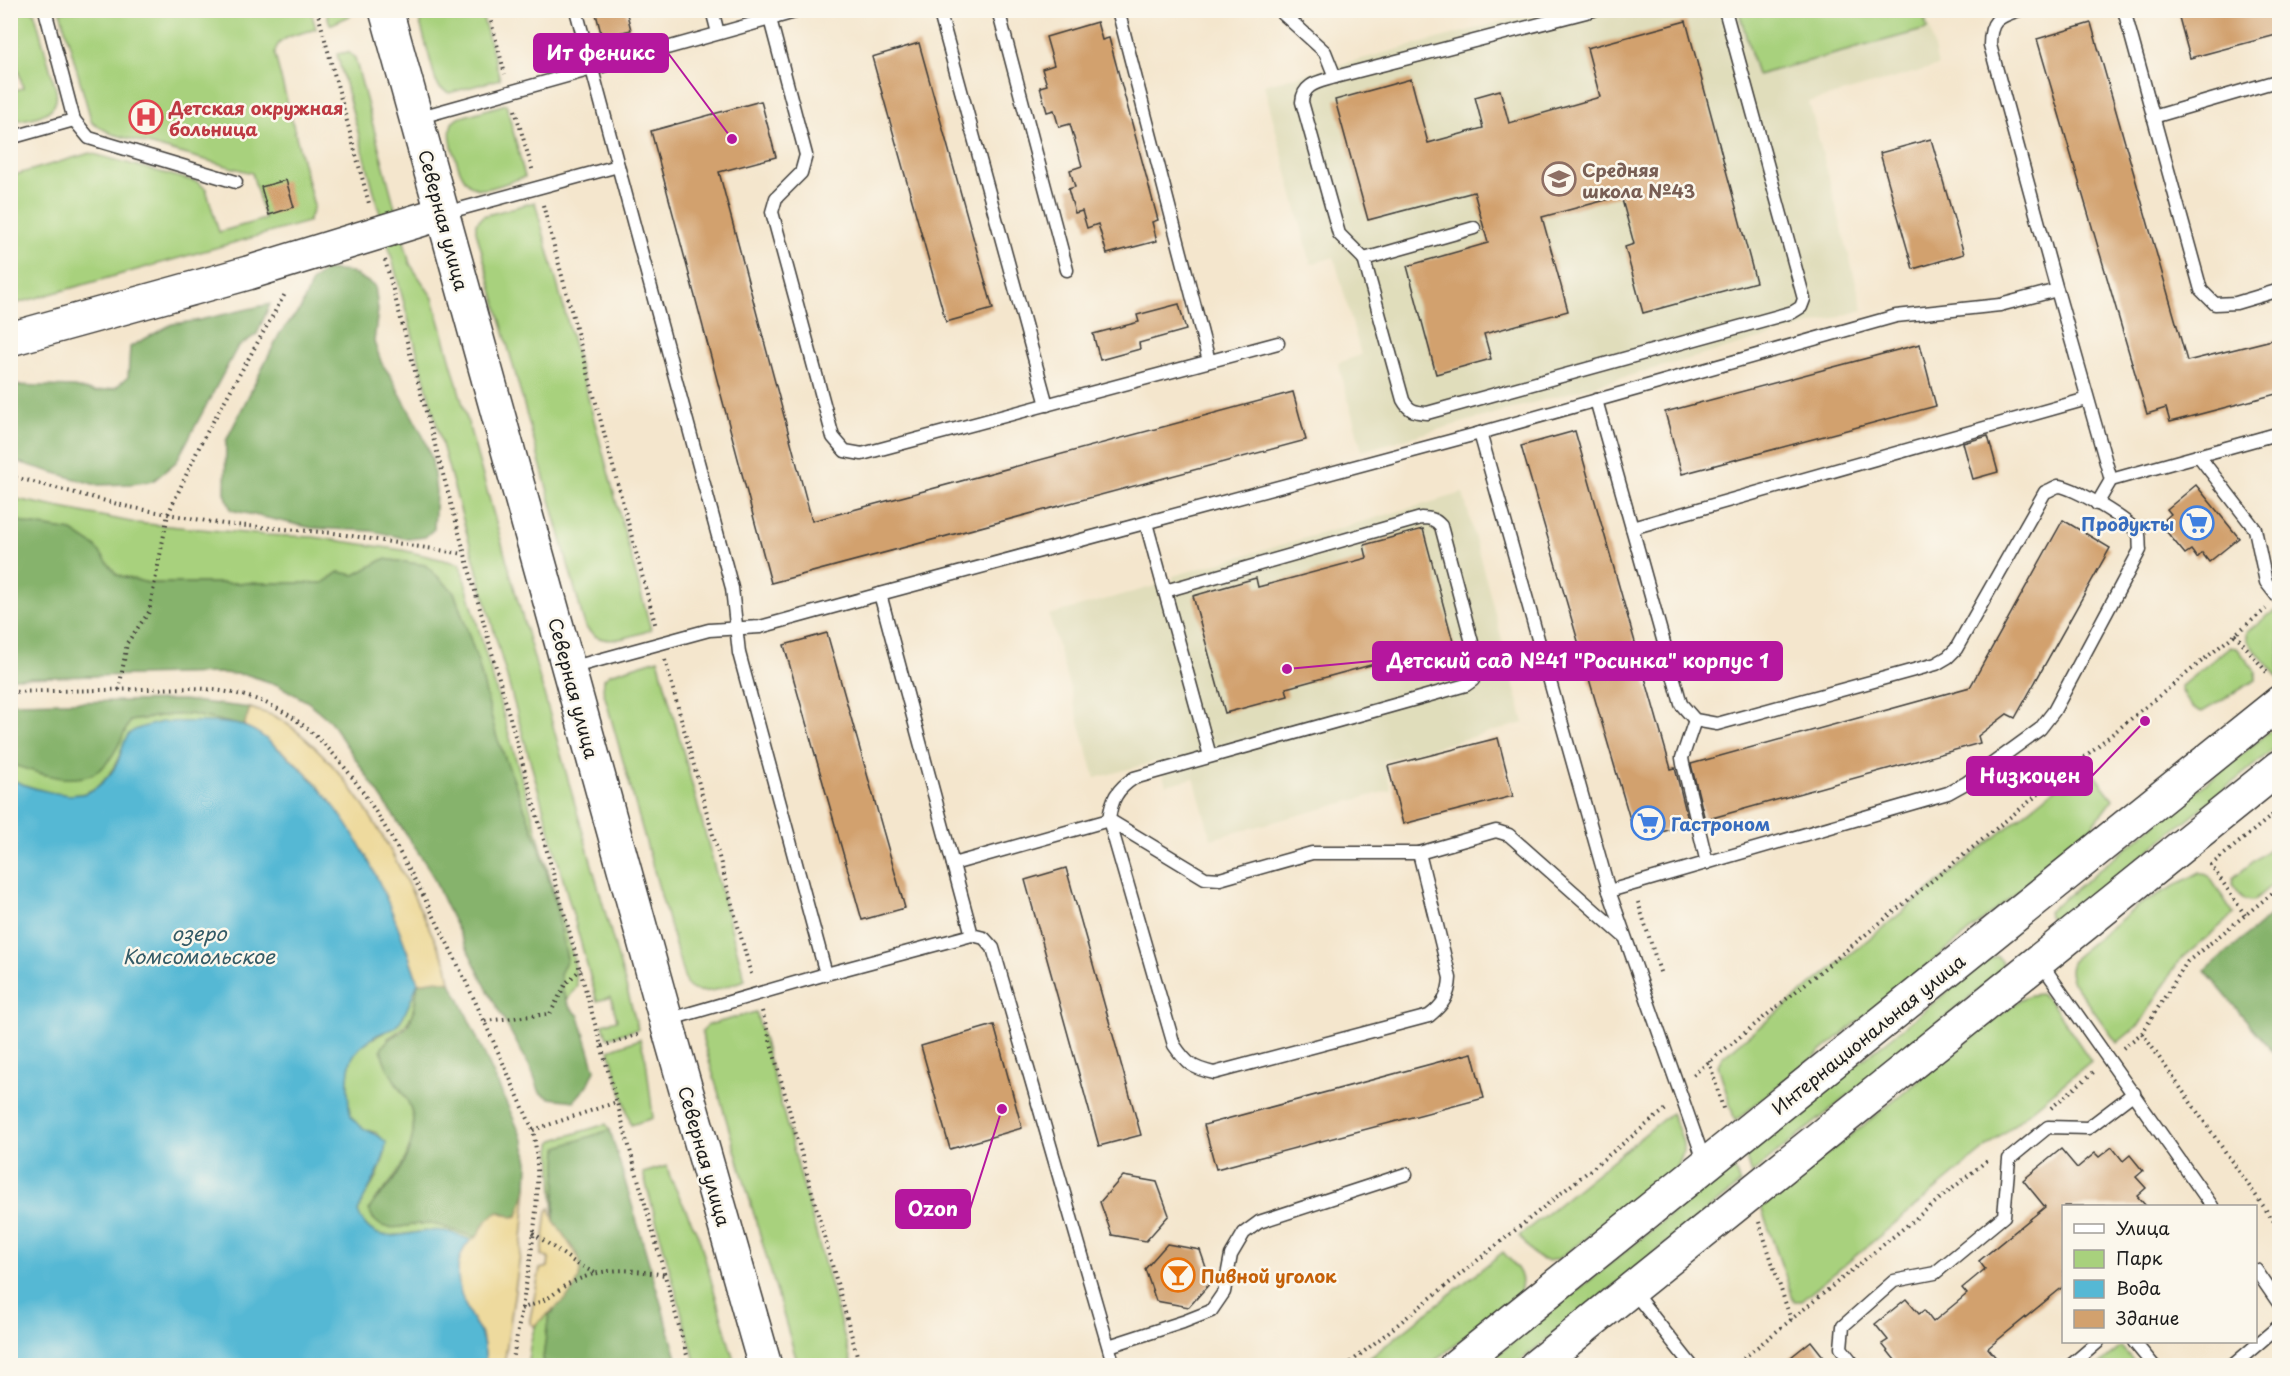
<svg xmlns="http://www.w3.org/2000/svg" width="2290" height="1376" viewBox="0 0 2290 1376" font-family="'Playpen Sans',sans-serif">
<rect width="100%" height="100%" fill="#fbf7ec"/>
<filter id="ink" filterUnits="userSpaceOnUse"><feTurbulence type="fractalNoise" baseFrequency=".0167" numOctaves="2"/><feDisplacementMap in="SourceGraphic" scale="12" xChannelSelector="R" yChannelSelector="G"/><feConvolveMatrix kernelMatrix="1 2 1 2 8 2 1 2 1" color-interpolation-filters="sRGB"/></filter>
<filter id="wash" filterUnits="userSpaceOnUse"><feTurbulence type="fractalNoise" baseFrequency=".008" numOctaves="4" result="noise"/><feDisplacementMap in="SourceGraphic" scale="24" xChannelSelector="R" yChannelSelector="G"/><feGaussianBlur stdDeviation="1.35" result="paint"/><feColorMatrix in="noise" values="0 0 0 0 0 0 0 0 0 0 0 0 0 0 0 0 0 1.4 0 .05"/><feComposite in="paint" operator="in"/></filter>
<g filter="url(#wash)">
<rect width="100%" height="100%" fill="#f4e6cd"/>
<g fill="#e0ddbb">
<path d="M1546,10L1926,11L1938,66L1809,102L1863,310L1362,451L1338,363L1361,355L1334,257L1311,264L1264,85Z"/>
<path d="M1463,493L1524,723L1384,761L1391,790L1211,839L1194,778L1166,785L1159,761L1095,778L1049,615L1173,581V576Z"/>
</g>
<g fill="#a8d17d" stroke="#62764c" stroke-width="1.5">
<path d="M11,10L34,11L56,90C57,96 57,103 52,108C44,117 21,122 11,119V91L23,88L11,42Z"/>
<path d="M60,11H311L316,29C301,34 274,36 275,55L314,206L308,222L11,305V176L90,153L197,182L206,189L219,232L265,219L252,173L112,134L92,123Z"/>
<path d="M326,11L354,10V11L350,16L330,25Z"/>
<path d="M417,11H481L500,79L449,93L440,88L436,82Z"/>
<path d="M1739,11H1923L1927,29L1757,75Z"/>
<path d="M348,52L355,58L410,264L433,298L638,1029L607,1038L603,1024L617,1020L611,997L597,1001L440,437L337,54Z"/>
<path d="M506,104L525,177C490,187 469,205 456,159C452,147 448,135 452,123L458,118Z"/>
<path d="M535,202L651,630C628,637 601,650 585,626L476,231V223L483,216Z"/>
<path d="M11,498L136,523L265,535L313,537L402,550L460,564L574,961L577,986L567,1000L562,990L560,974L567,959L554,898L538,843L496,735L478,662L454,592L425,565L384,559L355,575L338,572L323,583H148L117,575L72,531L27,524L11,518Z"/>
<path d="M2274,611L2279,617V679L2247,640V632Z"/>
<path d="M2229,647L2237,648L2256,672V680L2202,712C2192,709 2182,697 2181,686Z"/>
<path d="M658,659L745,980C728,985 699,1001 686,984L603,690L604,679L610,674Z"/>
<path d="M190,714L244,726L210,723L123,746C117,764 107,784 87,792C69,800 28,788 11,779L10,764L45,775L117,747L130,721L160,716Z"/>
<path d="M2279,724V745L2062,921L2055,923L2048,916V912L2051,909Z"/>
<path d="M2086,764L2113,799L2081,841L1735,1121L1718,1065L1722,1057Z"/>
<path d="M2279,841V879L2253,901L2244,900L2232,884L2233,878Z"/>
<path d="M2200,872L2209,876L2234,914L2178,962L2140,1024L2117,1043L2074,984C2068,973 2069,965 2077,955L2139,905Z"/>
<path d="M1997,956L2002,961L2003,967L2000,973L1751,1174L1745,1155L1988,959Z"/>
<path d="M418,983C413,1011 415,1023 388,1038C391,1052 390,1072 396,1084C400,1091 407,1097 409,1104C423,1139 399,1177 374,1200L373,1219C398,1237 407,1220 432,1224C447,1227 462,1234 477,1237L471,1240C462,1237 453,1232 444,1231C412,1226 376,1255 358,1212L363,1199L377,1177L385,1154L377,1133C367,1130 355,1127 351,1116C346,1103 346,1063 355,1052C367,1037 388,1035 399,1021C408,1011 412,995 418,983Z"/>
<path d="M2040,994L2051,1002L2091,1061L1801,1301H1794L1761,1207L2021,999L2030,995Z"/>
<path d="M756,1012L852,1365H798L703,1040L702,1031L708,1025Z"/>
<path d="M640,1039L646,1060L653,1118L631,1125L609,1050Z"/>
<path d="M1671,1113C1681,1136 1690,1146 1676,1169L1560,1258C1537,1267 1533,1252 1519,1236Z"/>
<path d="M606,1124L610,1130L558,1147L554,1221L551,1143L554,1140Z"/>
<path d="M1733,1164L1740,1184L1515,1365L1484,1366Z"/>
<path d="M667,1166L670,1177L699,1237L735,1365H696L643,1173Z"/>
<path d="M1503,1252C1514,1265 1528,1275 1519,1293L1430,1365H1361Z"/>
<path d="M549,1314L542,1365L527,1366C531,1347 529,1322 549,1314Z"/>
<path d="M2121,1347L2137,1365H2099Z"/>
</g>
<g fill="#86b36c" stroke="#516844" stroke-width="1.5">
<path d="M326,270L351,272L375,286L378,310L374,342L382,364L390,375L424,438L432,460L436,492L434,529L425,537L408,539L372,531L312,528L231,510L225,493L226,441L280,333L301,308L312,281Z"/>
<path d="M270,304L257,334L237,348L176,462L153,481L131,484L96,485L11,460V385L74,387L95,392L115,388L128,377L130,347L172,324L195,321Z"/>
<path d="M11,518L27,524L72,531L95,546L117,575L148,583H323L339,572L355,575L384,559L425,565L454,592L478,662L496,735L538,843L554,898L567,959L560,974L562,990L569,1006L579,1016L595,1070L588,1085L574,1101L550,1098L540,1093L531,1069L488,991L445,904L430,870L330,721L308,702L278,685L248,675L221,673L11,678Z"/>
<path d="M183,700L250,708L244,726L190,714L160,716L130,721C123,735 116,754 104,766C79,790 39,773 11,764V703Z"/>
<path d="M2279,908V907V1059L2205,971Z"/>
<path d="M437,980L450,982L459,998L524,1142L528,1162L527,1187L518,1216L512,1217L501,1212L484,1224L477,1237C462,1234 447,1227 432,1224C408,1220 381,1242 369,1210C374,1199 382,1194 390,1185C406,1164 422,1128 408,1102C398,1082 385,1072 381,1049C389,1036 393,1038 403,1030C416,1019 415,998 418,983Z"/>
<path d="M610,1130L679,1365L542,1366L549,1314L553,1312L579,1258L554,1221L558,1147Z"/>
</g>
<g fill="#eeda9e" stroke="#857b5d" stroke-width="1.5">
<path d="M250,708C258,711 268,713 276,717C294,727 308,740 322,754C380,814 411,892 447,965L450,982L437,980L418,983L407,950L330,803C307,767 280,748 244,726Z"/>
<path d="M527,1187L521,1249L504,1365H486C485,1356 485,1346 482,1337C478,1326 469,1315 464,1304C455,1282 452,1248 477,1237C483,1226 487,1217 499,1212L512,1217L518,1216Z"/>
<path d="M550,1208L554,1221L579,1258C587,1291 554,1307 534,1326L530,1323V1319L540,1269L548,1267L549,1259L542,1255L547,1211Z"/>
</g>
<path fill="#55b8d4" stroke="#386a78" stroke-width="1.5" d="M162,722C182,722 225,720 243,726C257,730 270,742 281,751C353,808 390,897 418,983C411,997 406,1018 394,1028C389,1031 382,1032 377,1035C350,1051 347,1062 348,1092C349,1100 348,1113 353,1119C363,1132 374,1131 386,1142C384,1170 367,1187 358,1212C376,1255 412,1226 444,1231C453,1232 462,1237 471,1240C451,1260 457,1290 469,1313C473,1321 479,1329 482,1338C485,1347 485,1356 486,1365H11V779C28,788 70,800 88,792C98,788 110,776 115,767C122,757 121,741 130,733C137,727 153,725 162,722Z"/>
<g id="blocks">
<g fill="#d2a16e">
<path d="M595,10H626L631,30L602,37Z"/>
<path d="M2177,10H2280V34L2190,58Z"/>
<path d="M1686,21L1756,282L1643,313L1625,247L1634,244L1621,196L1542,217L1568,311L1484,334L1491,359L1436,374L1407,266L1488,243L1474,192L1368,220L1335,100L1411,79L1428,143L1483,128L1475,97L1500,90L1509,123L1600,97L1587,48Z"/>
<path d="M1097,22L1102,40L1109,38L1158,220L1152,222L1157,241L1107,254L1098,224L1087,228L1082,211L1075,213L1068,189L1075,187L1070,170L1082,166L1070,124L1059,127L1054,110L1047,112L1040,87L1047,85L1042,69L1054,65L1046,37Z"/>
<path d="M2091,23L2187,361L2280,338V393L2170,422L2166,408L2147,414L2037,39Z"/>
<path d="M919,43L993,309L946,322L872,57Z"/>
<path d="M761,101L776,157L719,172L812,521L1293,392L1306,440L771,583L651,131Z"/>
<path d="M1931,139L1964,254L1913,269L1880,153Z"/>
<path d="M286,180L294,207L269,215L261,187Z"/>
<path d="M1179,304L1186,330L1139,343L1140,349L1100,360L1093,334L1139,322L1137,315Z"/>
<path d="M1920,344L1936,406L1682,474L1665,412Z"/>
<path d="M1575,431L1671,769L1675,768L1689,824L1655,834L1651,820L1632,826L1521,446Z"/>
<path d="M1988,436L1998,472L1973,479L1963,443Z"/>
<path d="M2196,485L2239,538L2209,562L2202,553L2197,558L2191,550L2185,554L2166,531L2171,527L2165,519L2171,514L2167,509Z"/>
<path d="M2063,520L2110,548L2015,718L2007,714L1978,736L1980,743L1705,820L1691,764L1970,687Z"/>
<path d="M1423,529L1455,649L1395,665L1393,659L1286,688L1288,696L1225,713L1193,596L1256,578L1258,587L1367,558L1364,545Z"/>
<path d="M827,633L905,908L862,920L784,645Z"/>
<path d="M1498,738L1513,796L1403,824L1388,766Z"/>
<path d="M1066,868L1141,1135L1099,1146L1025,880Z"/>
<path d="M994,1025L1022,1128L950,1149L921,1046Z"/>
<path d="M1472,1053L1484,1098L1216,1169L1204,1125Z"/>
<path d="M2112,1147L2123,1161L2130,1155L2143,1171L2136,1177L2146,1188L2137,1196L2146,1206H2064V1286L1988,1348L2002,1365H1899L1882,1344L1888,1340L1875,1324L1906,1299L1919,1314L1924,1310L1933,1322L1967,1294L1962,1288L1985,1269L1979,1261L2045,1207L2023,1180L2061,1149L2077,1168L2095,1153L2099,1157Z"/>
<path d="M1123,1176L1157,1182L1169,1215L1146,1241L1112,1235L1100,1202Z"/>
<path d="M1167,1244L1200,1250L1211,1282L1189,1307L1156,1301L1145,1269Z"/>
<path d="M1811,1341L1830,1365H1781Z"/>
</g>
</g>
</g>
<g filter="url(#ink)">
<use href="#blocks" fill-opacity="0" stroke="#3c3a37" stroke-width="1.5"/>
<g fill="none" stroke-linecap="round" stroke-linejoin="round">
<defs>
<g id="lane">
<path d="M576,10L732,588L739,653L826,974L667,1020"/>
<path d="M712,10L718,33"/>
<path d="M939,10L1047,405"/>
<path d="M998,10L1067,270"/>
<path d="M1118,10L1209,361"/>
<path d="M1279,10L1325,52L1335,77"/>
<path d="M1594,10L1335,77C1320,82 1303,83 1302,102L1339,234L1364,259L1403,400C1409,411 1414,412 1427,413L1793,312L1801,307L1804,299L1725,10"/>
<path d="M2124,10L2201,290L2215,304L2236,303L2280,290"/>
<path d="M770,19L806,155L801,173L776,198L772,212L833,437L845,451L862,454L1278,343"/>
<path d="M2153,117L2280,80"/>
<path d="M417,118L802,10"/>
<path d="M74,120L89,138L99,141L236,182"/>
<path d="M10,138L74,120L45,10"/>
<path d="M445,213L618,166"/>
<path d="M1364,259L1474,228"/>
<path d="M2057,290L2111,480"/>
<path d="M1596,400L1632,528"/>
<path d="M1480,433L1609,891"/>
<path d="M2198,455L2255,529L2266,582L2280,600"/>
<path d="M2097,504L2111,480L2280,433"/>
<path d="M1146,523L1210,756"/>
<path d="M1165,591L1421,518C1430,518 1435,519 1441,526L1478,665L1473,680L1466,685L1134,778C1117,789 1111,800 1109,820L1174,1045C1187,1064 1192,1068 1214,1073L1429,1016C1443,1005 1449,996 1450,978L1419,853"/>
<path d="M570,668L709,630L760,627L880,594"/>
<path d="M1695,720L1682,758L1683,764L1707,863"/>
<path d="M953,864L1109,820L1205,878L1220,879L1312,853H1419L1496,831L1509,835L1622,935"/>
<path d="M972,935L880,594L1480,433L1896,316L2000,305L2057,290L1990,45C1990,21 1997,17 2019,10"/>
<path d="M2040,962L2212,1206"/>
<path d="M826,974L972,935L984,938L993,948L1114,1366"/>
<path d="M1705,1163L1609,891L1948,793L1966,783L2040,729L2054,711L2140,550C2139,545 2140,539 2139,535C2134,523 2071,485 2058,486C2055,487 2049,491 2045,492L1956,649L1948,657L1936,664L1717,724L1695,720L1681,704L1632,528L2087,399"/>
<path d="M2256,1270L2280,1305"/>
<path d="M1632,1290L1692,1366"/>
<path d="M2134,1342L2154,1366"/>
<path d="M1109,1346L1183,1322L1211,1311L1224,1292L1231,1255L1244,1233L1259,1222L1406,1174"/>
<path d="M1855,1366L1841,1348L1843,1326L1894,1281L1935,1273L2004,1216L2009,1159L2048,1127L2088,1128L2134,1093"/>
<path d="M2070,1366L2098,1342"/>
<path d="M2232,1366L2280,1325"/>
</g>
<g id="secondary">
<path d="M386,10L666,1020L765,1366"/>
<path d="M10,339L248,273L443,213"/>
</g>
<g id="primary">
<path d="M1456,1366L2280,702"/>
<path d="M1536,1366L2280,767"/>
</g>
</defs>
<use href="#lane" stroke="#3c3a37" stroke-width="15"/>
<use href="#secondary" stroke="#3c3a37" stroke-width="36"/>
<use href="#primary" stroke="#3c3a37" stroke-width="36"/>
<g stroke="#3c3a37" stroke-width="4" stroke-dasharray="1.5 4.5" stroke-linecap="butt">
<path d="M317,10L370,207"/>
<path d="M488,10L505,74"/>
<path d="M515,110L533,172"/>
<path d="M543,205L656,627"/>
<path d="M385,260C484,629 588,997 690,1366"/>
<path d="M10,476L129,507L223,524L334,533L464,554"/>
<path d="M2235,634L2269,675"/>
<path d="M665,660L752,977"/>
<path d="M119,690L127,643L149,612L168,514L202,441L286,292"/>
<path d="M10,692L192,688C226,690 258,696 287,714C342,748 380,817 410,871C456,955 494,1043 533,1130C547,1201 523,1293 512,1366"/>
<path d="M1638,902L1661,975"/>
<path d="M2245,915L2211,865L2280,809"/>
<path d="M762,1011L860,1366"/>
<path d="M485,1021L550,1014L566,983L581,969"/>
<path d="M2142,1033L2280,1230"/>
<path d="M602,1046L641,1034"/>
<path d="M2123,1048L2142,1033L2187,962L2280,887"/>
<path d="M1709,1061L1724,1112"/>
<path d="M1693,1075L2266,609"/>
<path d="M2051,1108L2096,1070"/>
<path d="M533,1130L617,1102"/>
<path d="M1759,1222L1791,1320"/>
<path d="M533,1233L577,1264L595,1273"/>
<path d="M521,1309C531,1305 542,1302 551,1296C557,1292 563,1286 570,1283C607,1266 626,1269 665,1275"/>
<path d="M1346,1366L1666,1109"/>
<path d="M1734,1366L1990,1158"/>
</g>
<use href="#lane" stroke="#fff" stroke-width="12"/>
<use href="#secondary" stroke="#fff" stroke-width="33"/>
<use href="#primary" stroke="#fff" stroke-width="33"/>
</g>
</g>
<defs>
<symbol id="hospital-ring" viewBox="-11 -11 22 22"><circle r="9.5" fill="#fbf7ec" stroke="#e0444e" stroke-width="1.5"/><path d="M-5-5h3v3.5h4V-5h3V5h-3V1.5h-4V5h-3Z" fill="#e0444e"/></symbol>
<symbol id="school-ring" viewBox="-11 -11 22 22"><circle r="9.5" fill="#fbf7ec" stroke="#8d6e63" stroke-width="1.5"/><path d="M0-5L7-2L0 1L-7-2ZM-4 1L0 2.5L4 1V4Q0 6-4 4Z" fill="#8d6e63"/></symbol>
<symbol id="supermarket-ring" viewBox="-11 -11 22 22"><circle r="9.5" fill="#fbf7ec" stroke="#3f7fe0" stroke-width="1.5"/><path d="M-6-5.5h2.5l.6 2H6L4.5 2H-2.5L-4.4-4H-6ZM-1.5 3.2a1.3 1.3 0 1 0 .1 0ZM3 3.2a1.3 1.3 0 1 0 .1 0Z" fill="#3f7fe0"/></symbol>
<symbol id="bar-ring" viewBox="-11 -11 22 22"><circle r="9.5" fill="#fbf7ec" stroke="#e8710a" stroke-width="1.5"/><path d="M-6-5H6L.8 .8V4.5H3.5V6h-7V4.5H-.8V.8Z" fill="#e8710a"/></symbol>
</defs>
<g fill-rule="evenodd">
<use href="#hospital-ring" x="127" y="98" width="38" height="38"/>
<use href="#school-ring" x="1540" y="160" width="38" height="38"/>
<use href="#supermarket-ring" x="2178" y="504" width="38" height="38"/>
<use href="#supermarket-ring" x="1629" y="804" width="38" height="38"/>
<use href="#bar-ring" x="1159" y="1256" width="38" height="38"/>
</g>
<g text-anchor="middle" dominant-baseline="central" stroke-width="5" stroke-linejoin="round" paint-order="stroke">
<g font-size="18" font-weight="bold" fill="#be3a42" stroke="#fbf7ec" text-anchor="start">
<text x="169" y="107">Детская окружная<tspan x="169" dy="21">больница</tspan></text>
</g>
<g font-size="18" font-weight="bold" fill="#785e54" stroke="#fbf7ec" text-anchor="start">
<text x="1582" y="169">Средняя<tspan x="1582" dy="21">школа №43</tspan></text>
</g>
<g font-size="18" fill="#1c1c1c" stroke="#fbf7ec">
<text transform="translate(444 220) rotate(75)">Северная улица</text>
<text transform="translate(574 688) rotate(75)">Северная улица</text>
<text transform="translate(1868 1034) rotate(-39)">Интернациональная улица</text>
<text transform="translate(705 1156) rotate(74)">Северная улица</text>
</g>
<g font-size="18" font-weight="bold" fill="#366cbe" stroke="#fbf7ec" text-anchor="end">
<text x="2174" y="523">Продукты</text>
<text x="1671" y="823" text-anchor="start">Гастроном</text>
</g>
<g font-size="18" font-weight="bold" fill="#c56008" stroke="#fbf7ec" text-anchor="start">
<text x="1201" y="1275">Пивной уголок</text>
</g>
<g font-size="20" font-style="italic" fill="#335a66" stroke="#fbf7ec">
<text x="199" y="933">озеро<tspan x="199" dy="23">Комсомольское</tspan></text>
</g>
</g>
<path fill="none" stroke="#b5179e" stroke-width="2" d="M732 139L668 53M1287 669L1373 661M2145 721L2092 776M1002 1109L970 1209"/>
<g fill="#b5179e" stroke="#fbf7ec" stroke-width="2">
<circle cx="732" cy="139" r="6"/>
<circle cx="1287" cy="669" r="6"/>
<circle cx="2145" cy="721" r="6"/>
<circle cx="1002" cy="1109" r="6"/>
</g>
<g fill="#b5179e" stroke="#b5179e" stroke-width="2">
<rect x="534" y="34" width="134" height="38" rx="6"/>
<rect x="1373" y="642" width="409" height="38" rx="6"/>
<rect x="1967" y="757" width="125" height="38" rx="6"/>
<rect x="896" y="1190" width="74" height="38" rx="6"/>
</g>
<g font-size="20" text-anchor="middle" font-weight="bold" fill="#fff">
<text x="601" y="60">Ит феникс</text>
<text x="1578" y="668">Детский сад №41 "Росинка" корпус 1</text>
<text x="2030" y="783">Низкоцен</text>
<text x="933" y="1216">Ozon</text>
</g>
<rect width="2290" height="1376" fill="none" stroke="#fbf7ec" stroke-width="36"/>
<rect x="2062" y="1205" width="195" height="138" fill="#fbf7ec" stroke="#a29f99" stroke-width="1.5"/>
<rect x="2074" y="1224" width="30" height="9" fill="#ffffff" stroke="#a29f99" stroke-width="1.5"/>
<text x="2116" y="1235" font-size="18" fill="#1c1c1c">Улица</text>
<rect x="2074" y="1250" width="30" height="18" fill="#a8d17d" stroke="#a29f99" stroke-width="1.5"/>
<text x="2116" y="1265" font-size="18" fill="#1c1c1c">Парк</text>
<rect x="2074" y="1280" width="30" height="18" fill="#55b8d4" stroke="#a29f99" stroke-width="1.5"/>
<text x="2116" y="1295" font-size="18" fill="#1c1c1c">Вода</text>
<rect x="2074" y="1310" width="30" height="18" fill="#d2a16e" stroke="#a29f99" stroke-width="1.5"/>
<text x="2116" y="1325" font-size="18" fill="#1c1c1c">Здание</text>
</svg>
